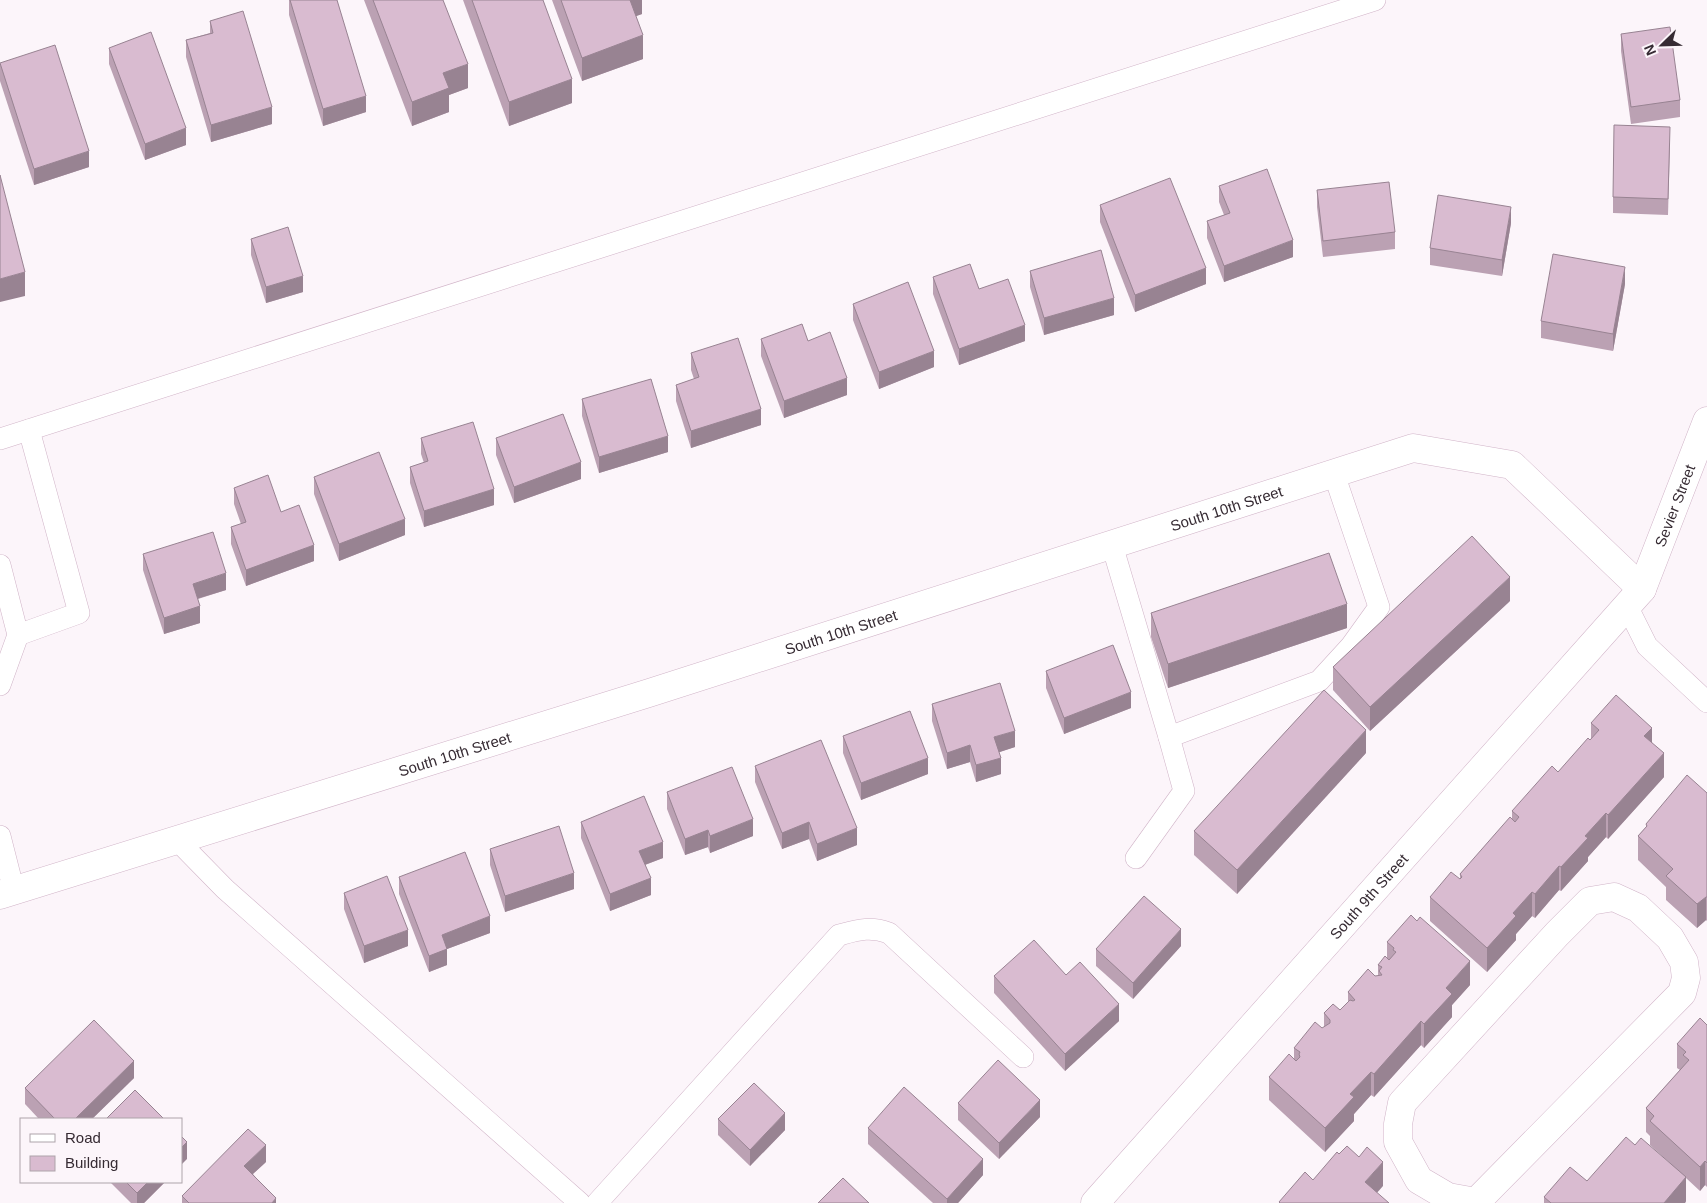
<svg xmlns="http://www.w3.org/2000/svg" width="1707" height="1203" viewBox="0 0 1707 1203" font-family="Arial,sans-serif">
<rect width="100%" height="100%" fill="#fcf5fa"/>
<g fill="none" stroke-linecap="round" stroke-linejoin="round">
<defs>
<g id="lane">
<path d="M0,439L1375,0"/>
<path d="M1112,545L1169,737L1184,791L1136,858"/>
<path d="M0,565L18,635L0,685"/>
<path d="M1627,606L1647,646L1707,702"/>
<path d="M18,635L79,613L29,430"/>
<path d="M1169,737L1319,681L1351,646L1379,607L1334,474"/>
<path d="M0,836L14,891"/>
<path d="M177,840L225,889L580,1203"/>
<path d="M597,1203L839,935C858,930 870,926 889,933L1023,1057"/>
</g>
<g id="street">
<path id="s1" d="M0,895L649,693L1413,448L1512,465L1642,589"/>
<path id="s2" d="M1095,1203L1642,589L1707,421"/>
<path d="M1475,1203L1682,993L1686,978L1684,962L1670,938L1638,908L1614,897L1590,901L1557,934L1402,1103L1398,1124V1142L1419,1180L1448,1197L1476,1202"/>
</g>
</defs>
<use href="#lane" stroke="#d1b4c8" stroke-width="22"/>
<use href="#street" stroke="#d1b4c8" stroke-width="29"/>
<use href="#lane" stroke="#fff" stroke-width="21"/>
<use href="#street" stroke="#fff" stroke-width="28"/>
</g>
<g fill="#bba1b3">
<path d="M289,0H337L366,112L323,126L289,15Z"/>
<path d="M364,0H443L468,88L449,95V112L412,126Z"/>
<path d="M463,0H543L572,103L509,126Z"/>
<path d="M552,0H642V14L636,16L643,59L582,81Z"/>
<path d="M210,21L272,124L211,142L186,57V40L210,33Z"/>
<path d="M1621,34L1680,100V117L1631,124L1621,51Z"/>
<path d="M109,48L186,145L145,160L109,64Z"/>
<path d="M0,63L89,167L34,185L0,81Z"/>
<path d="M1670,143L1668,215L1613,213V197Z"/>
<path d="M1219,186L1293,257L1224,282L1207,238V221L1224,215L1219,202Z"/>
<path d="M1317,190L1395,232V249L1323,257L1317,207Z"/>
<path d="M1100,205L1206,284L1135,312L1100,222Z"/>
<path d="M1511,223L1502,276L1430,265V248Z"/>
<path d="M251,239L303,292L266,303L251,255Z"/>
<path d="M1030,271L1114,315L1044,335L1030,287Z"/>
<path d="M933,277L979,289L1025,341L959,365L933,294Z"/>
<path d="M1625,284L1613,351L1541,338V321Z"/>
<path d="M853,304L934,367L879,389L853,320Z"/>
<path d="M761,339L808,341L847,395L784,418L761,356Z"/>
<path d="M691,353L761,425L691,448L676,401V385L694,379L691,370Z"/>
<path d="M582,399L668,452L599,473L582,416Z"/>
<path d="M421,438L494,505L424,527L410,483V467L424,463L421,454Z"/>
<path d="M496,438L581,479L514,503L496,455Z"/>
<path d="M314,477L405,535L339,561L314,494Z"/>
<path d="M234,488L281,512L314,561L246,586L231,544V527L241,524L234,504Z"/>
<path d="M143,554L226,590L198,599L200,623L164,634L143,570Z"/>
<path d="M1510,601L1370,731L1333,690V667Z"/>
<path d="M1151,613L1347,628L1168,688L1151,637Z"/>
<path d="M1046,671L1131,708L1064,734L1046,688Z"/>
<path d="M932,704L1015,747L999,752L1001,774L976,782L970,762L947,769L932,721Z"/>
<path d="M1591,723L1652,742L1664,777L1608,839L1606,837L1588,857V861L1561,891L1559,890L1535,918L1532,916L1516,934V940L1487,972L1430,921V897L1460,879V874L1512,819V811L1558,772L1591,739Z"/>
<path d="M843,736L928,774L861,800L843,753Z"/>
<path d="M1366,753L1237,894L1194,855V831Z"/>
<path d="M755,766L857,845L817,861L809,839L782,849L755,782Z"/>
<path d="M667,792L753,836L710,853L708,847L685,855L667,809Z"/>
<path d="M1707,793V921L1706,920L1697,928L1666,900V887L1638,860V836L1646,827V824Z"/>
<path d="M581,822L663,858L645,865L651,895L610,911L581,838Z"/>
<path d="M490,849L574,889L505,912L490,865Z"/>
<path d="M399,877L490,933L447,949V965L429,972L399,894Z"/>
<path d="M344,893L408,946L364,963L344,909Z"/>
<path d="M1387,942L1470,985L1452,1005V1017L1424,1048L1421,1045L1374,1097L1371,1095L1354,1114V1121L1325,1152L1269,1100V1077L1294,1059V1048L1324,1027V1013L1340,1010L1348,1002V992L1375,976H1378V965L1387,958Z"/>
<path d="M1181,946L1133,999L1096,966V949Z"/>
<path d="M1066,975L1119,1021L1065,1071L994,993V976Z"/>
<path d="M1707,1025V1187L1705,1185L1700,1191L1686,1178V1201L1685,1203H1544V1197L1587,1181L1635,1145L1672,1165L1650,1145V1136L1646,1132V1108L1680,1070L1677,1068V1044Z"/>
<path d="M134,1078L92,1119H39L25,1104V1088Z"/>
<path d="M958,1103L1040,1117L999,1159L958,1120Z"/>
<path d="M718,1119L785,1130L750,1166L718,1135Z"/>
<path d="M868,1128L983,1175L958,1203H933L868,1144Z"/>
<path d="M266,1162L253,1174L276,1203H182V1196Z"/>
<path d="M110,1182H165L144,1203H131Z"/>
</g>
<g fill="#988392">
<path d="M628,0H642V14L628,19Z"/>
<path d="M643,35V59L582,81V58Z"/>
<path d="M468,64V88L449,95V112L412,126V102L443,73Z"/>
<path d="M572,79V103L509,126V102Z"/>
<path d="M366,96V112L323,126V109Z"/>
<path d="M272,107V124L211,142V125Z"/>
<path d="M186,128V145L145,160V144Z"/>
<path d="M89,151V167L34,185V169Z"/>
<path d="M1511,207V223L1502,276V260Z"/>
<path d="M1293,240V257L1224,282V266Z"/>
<path d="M1625,267V284L1613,351V334Z"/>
<path d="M1206,268V284L1135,312V295Z"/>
<path d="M25,272V296L0,302V279Z"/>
<path d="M303,276V292L266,303V287Z"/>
<path d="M1114,298V315L1044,335V318Z"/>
<path d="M1025,325V341L959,365V349Z"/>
<path d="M934,351V367L879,389V372Z"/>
<path d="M847,378V395L784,418V401Z"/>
<path d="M761,409V425L691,448V431Z"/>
<path d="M668,436V452L599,473V457Z"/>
<path d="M581,462V479L514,503V487Z"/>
<path d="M494,489V505L424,527V511Z"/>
<path d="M405,519V535L339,561V544Z"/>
<path d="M314,545V561L246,586V570Z"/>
<path d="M226,573V590L193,600V584Z"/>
<path d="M1510,577V601L1370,731V707Z"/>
<path d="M1347,604V628L1168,688V664Z"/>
<path d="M200,606V623L164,634V618Z"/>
<path d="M1131,692V708L1064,734V718Z"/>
<path d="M1652,728V751L1644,736Z"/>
<path d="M1366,730V753L1237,894V870Z"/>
<path d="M1015,731V747L994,754V737Z"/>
<path d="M970,745V762L947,769V753Z"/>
<path d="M1664,753V777L1608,839V815Z"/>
<path d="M928,758V774L861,800V783Z"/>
<path d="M1001,758V774L976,782V765Z"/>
<path d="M1606,813V837L1588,857V861L1561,891V867L1585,836Z"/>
<path d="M753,819V836L710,853V836Z"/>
<path d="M809,822V839L782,849V833Z"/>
<path d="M857,828V845L817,861V844Z"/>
<path d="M708,830V847L685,855V839Z"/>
<path d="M663,842V858L639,867V851Z"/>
<path d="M1559,866V890L1535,918V894Z"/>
<path d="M574,873V889L505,912V896Z"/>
<path d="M651,878V895L610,911V894Z"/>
<path d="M1532,892V916L1516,934V940L1487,972V948L1513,913Z"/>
<path d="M1706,897V920L1697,928V904Z"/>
<path d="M490,916V933L447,949V965L429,972V956L442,935Z"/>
<path d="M1181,929V946L1133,999V983Z"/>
<path d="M408,930V946L364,963V946Z"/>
<path d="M1470,961V985L1452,1005V1017L1424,1048V1024L1446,988Z"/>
<path d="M1119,1004V1021L1065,1071V1054Z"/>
<path d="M1421,1021V1045L1374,1097V1074Z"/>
<path d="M134,1061V1078L92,1119H75Z"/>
<path d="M1371,1072V1095L1354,1114V1121L1325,1152V1128L1350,1094Z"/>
<path d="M1040,1100V1117L999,1159V1143Z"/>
<path d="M785,1113V1130L750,1166V1150Z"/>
<path d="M187,1142V1159L181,1165V1148Z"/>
<path d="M266,1145V1162L244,1182V1166Z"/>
<path d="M983,1159V1175L958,1203H947V1199Z"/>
<path d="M1705,1161V1185L1700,1191V1167Z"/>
<path d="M1383,1162V1186L1368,1203L1365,1182Z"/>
<path d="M1686,1177V1201L1685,1203H1664Z"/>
<path d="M148,1182H165L144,1203H137V1193Z"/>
<path d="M276,1198V1203H272Z"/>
</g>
<g fill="#d9bbd0" stroke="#988392">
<path d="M290,0H337L366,96L323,109Z"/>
<path d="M373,0H443L468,64L443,73L449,88L412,102Z"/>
<path d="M472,0H543L572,79L509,102Z"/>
<path d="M561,0H630L643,35L582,58Z"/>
<path d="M243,11L272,107L211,125L186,40L213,33L210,21Z"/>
<path d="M1670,27L1680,100L1631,107L1621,34Z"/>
<path d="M151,32L186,128L145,144L109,48Z"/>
<path d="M55,45L89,151L34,169L0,63Z"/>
<path d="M1614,125L1670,127L1668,199L1613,197Z"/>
<path d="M1267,169L1293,240L1224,266L1207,221L1230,213L1219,186Z"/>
<path d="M0,175L25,272L0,279Z"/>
<path d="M1170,178L1206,268L1135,295L1100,205Z"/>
<path d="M1389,182L1395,232L1323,241L1317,190Z"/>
<path d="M1438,195L1511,207L1502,260L1430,248Z"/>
<path d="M288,227L303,276L266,287L251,239Z"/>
<path d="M1101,250L1114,298L1044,318L1030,271Z"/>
<path d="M1553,254L1625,267L1613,334L1541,321Z"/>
<path d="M970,264L979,289L1008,279L1025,325L959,349L933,277Z"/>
<path d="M908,282L934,351L879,372L853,304Z"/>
<path d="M802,324L808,341L830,332L847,378L784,401L761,339Z"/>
<path d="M738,338L761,409L691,431L676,385L699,377L691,353Z"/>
<path d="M651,379L668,436L599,457L582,399Z"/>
<path d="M563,414L581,462L514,487L496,438Z"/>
<path d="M473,422L494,489L424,511L410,467L428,461L421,438Z"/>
<path d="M379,452L405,519L339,544L314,477Z"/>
<path d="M268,475L281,512L299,505L314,545L246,570L231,527L246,522L234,488Z"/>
<path d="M213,532L226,573L193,584L200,606L164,618L143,554Z"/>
<path d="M1472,536L1510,577L1370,707L1333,667Z"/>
<path d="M1329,553L1347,604L1168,664L1151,613Z"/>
<path d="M1113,645L1131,692L1064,718L1046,671Z"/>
<path d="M1000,683L1015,731L994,737L1001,758L976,765L970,745L947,753L932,704Z"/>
<path d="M1324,690L1366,730L1237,870L1194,831Z"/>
<path d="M1616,695L1652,728L1644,736L1664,753L1608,815L1606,813L1585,836L1588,838L1561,867L1559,866L1535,894L1532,892L1513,913L1516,916L1487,948L1430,897L1451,872L1460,879L1462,877L1460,874L1510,817L1515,822L1519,817L1512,811L1552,766L1558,772L1588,738L1590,740L1599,730L1591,723Z"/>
<path d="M910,711L928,758L861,783L843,736Z"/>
<path d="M821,740L857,828L817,844L809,822L782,833L755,766Z"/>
<path d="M732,767L753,819L710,836L708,830L685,839L667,792Z"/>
<path d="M1687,775L1707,793V897H1706L1697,904L1666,876L1673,869L1638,836L1647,826L1646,824Z"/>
<path d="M644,796L663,842L639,851L651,878L610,894L581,822Z"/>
<path d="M559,826L574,873L505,896L490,849Z"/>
<path d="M465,852L490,916L442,935L447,949L429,956L399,877Z"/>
<path d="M387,876L408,930L364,946L344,893Z"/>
<path d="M1144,896L1181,929L1133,983L1096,949Z"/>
<path d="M1411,915L1417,921L1420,917L1470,961L1446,988L1452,994L1424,1024L1421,1021L1374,1074L1371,1072L1350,1094L1354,1097L1325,1128L1269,1077L1289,1054L1296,1061L1300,1057L1299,1054L1300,1052L1294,1048L1315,1022L1322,1028L1330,1023V1020L1324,1013L1333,1004L1340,1010L1350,1000L1353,1001L1355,1000L1348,992L1368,969L1375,976L1382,975L1379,971L1382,967L1378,965L1385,956L1389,960L1396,952L1393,950L1394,948L1387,942Z"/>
<path d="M1034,940L1066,975L1080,962L1119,1004L1065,1054L994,976Z"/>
<path d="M1700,1018L1707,1025V1163L1705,1161L1700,1167L1650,1121L1654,1116L1646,1108L1689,1060L1683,1055L1686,1052L1677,1044Z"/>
<path d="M94,1020L134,1061L75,1119H55L25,1088Z"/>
<path d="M998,1060L1040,1100L999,1143L958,1103Z"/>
<path d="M754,1083L785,1113L750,1150L718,1119Z"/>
<path d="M904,1087L983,1159L947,1199L868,1128Z"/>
<path d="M135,1090L164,1119H106Z"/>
<path d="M248,1129L266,1145L244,1166L276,1198L272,1203H189L182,1196Z"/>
<path d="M181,1136L187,1142L181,1148Z"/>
<path d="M1626,1137L1635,1145L1641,1138L1686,1177L1664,1203H1551L1544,1197L1570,1167L1587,1181Z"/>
<path d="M1347,1146L1359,1157L1367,1147L1383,1162L1365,1182L1389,1203H1280L1279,1202L1305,1172L1313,1180L1337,1152L1339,1154Z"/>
<path d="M843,1178L869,1203H818Z"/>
<path d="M126,1182H148L137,1193Z"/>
</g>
<g text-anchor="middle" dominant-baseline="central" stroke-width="5" stroke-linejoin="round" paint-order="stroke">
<g font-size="15" fill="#362b33" stroke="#fcf5fa">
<text stroke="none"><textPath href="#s2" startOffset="912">Sevier Street</textPath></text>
<text stroke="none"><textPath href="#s1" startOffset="1286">South 10th Street</textPath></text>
<text stroke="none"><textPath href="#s1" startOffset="881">South 10th Street</textPath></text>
<text stroke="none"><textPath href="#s1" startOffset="476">South 10th Street</textPath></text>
<text stroke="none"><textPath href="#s2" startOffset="411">South 9th Street</textPath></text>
</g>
</g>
<rect x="20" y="1118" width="162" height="65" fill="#fcf5fa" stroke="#ada4aa"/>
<rect x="30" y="1134" width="25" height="8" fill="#ffffff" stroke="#ada4aa"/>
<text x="65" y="1143" font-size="15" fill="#362b33">Road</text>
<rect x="30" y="1156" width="25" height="15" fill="#d9bbd0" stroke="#ada4aa"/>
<text x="65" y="1168" font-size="15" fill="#362b33">Building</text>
<g transform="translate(1662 45) rotate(247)" stroke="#fcf5fa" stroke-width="4" paint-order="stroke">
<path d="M0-4L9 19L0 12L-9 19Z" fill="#362b33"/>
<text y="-8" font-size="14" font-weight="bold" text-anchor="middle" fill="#362b33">N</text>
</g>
</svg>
